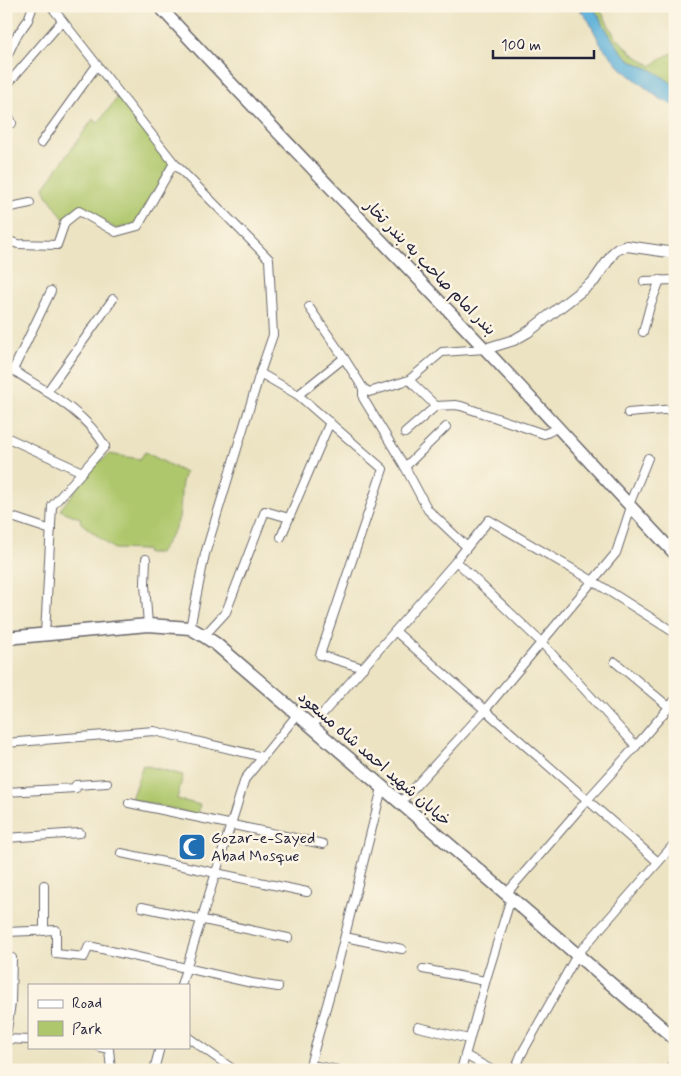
<svg xmlns="http://www.w3.org/2000/svg" width="681" height="1076" viewBox="0 0 681 1076" font-family="Mynerve,'Playpen Sans Arabic',sans-serif">
<rect width="100%" height="100%" fill="#fcf5e5"/>
<filter id="ink" filterUnits="userSpaceOnUse"><feTurbulence type="fractalNoise" baseFrequency=".02" numOctaves="2"/><feDisplacementMap in="SourceGraphic" scale="10" xChannelSelector="R" yChannelSelector="G"/><feConvolveMatrix kernelMatrix="1 2 1 2 8 2 1 2 1" color-interpolation-filters="sRGB"/></filter>
<filter id="wash" filterUnits="userSpaceOnUse"><feTurbulence type="fractalNoise" baseFrequency=".0096" numOctaves="4" result="noise"/><feDisplacementMap in="SourceGraphic" scale="20" xChannelSelector="R" yChannelSelector="G"/><feGaussianBlur stdDeviation="1.12" result="paint"/><feColorMatrix in="noise" values="0 0 0 0 0 0 0 0 0 0 0 0 0 0 0 0 0 1.4 0 .05"/><feComposite in="paint" operator="in"/></filter>
<g filter="url(#wash)">
<rect width="100%" height="100%" fill="#ece3c2"/>
<g fill="#afc76c" stroke="#687454">
<path d="M593,6H598L615,36L633,54L652,66L661,58L675,52V86C668,80 660,75 652,70C644,66 635,64 628,58C615,47 602,22 593,6Z"/>
<path d="M118,97L172,164L137,224L116,229L81,207L66,222L47,195L44,187L93,119L98,123Z"/>
<path d="M145,452L185,473C178,488 183,505 178,521C175,531 165,544 159,553L147,554L146,550L114,549L81,523L80,518L60,510L97,462L104,459L109,454L140,459Z"/>
<path d="M143,765L183,775L177,799L200,805L198,815L131,799Z"/>
</g>
<path fill="#5db1d9" stroke="#406a8a" d="M577,6H593C602,22 615,47 628,58C635,64 644,66 652,70C660,75 668,80 675,86V106L660,99L621,68L601,45L589,21Z"/>
</g>
<g filter="url(#ink)">
<g fill="none" stroke-linecap="round" stroke-linejoin="round">
<defs>
<g id="minor">
<path d="M51,6L174,163L269,259L273,335L260,373L298,395L344,358L363,388V398L405,467L428,510L467,547"/>
<path d="M8,54L16,37L28,20L33,6"/>
<path d="M6,86L62,21"/>
<path d="M6,110L12,123"/>
<path d="M41,143L97,65"/>
<path d="M6,208L30,203"/>
<path d="M6,240L18,244L57,245L65,222L79,211L116,232L138,226L174,163"/>
<path d="M644,281L675,280"/>
<path d="M309,307L344,358"/>
<path d="M643,332L650,306L660,280"/>
<path d="M6,369L13,370C45,391 85,412 105,446L52,506L45,634"/>
<path d="M13,370L51,291"/>
<path d="M409,380L436,406"/>
<path d="M363,388L369,392L409,380L442,352L485,349"/>
<path d="M47,392L113,299"/>
<path d="M298,395L383,469L320,655L363,668"/>
<path d="M628,413L675,409"/>
<path d="M405,433L436,406L455,405L461,406L544,434L549,432L558,427"/>
<path d="M6,437L82,472"/>
<path d="M405,467L446,427"/>
<path d="M629,505L648,458"/>
<path d="M6,515L51,530"/>
<path d="M281,537L330,422"/>
<path d="M146,559L145,584L148,625"/>
<path d="M190,628L205,554L260,373"/>
<path d="M395,631L456,561"/>
<path d="M204,636L226,612L265,511L289,518"/>
<path d="M615,662L669,707"/>
<path d="M311,727L395,631L658,862"/>
<path d="M6,743L154,731L263,757"/>
<path d="M636,746L542,643L456,561L489,520L593,581L675,633"/>
<path d="M6,792L76,788V785L107,783"/>
<path d="M129,803L323,844"/>
<path d="M400,803L485,710L616,553L631,507"/>
<path d="M6,838L80,833"/>
<path d="M121,853L307,892"/>
<path d="M44,885V931"/>
<path d="M506,894L588,799L636,746L675,700"/>
<path d="M142,907L288,938"/>
<path d="M6,932L56,930V954L84,957L89,946L252,983L278,987"/>
<path d="M345,937L402,949"/>
<path d="M423,969L485,981"/>
<path d="M181,985L245,779L297,715"/>
<path d="M418,1027L469,1039"/>
<path d="M6,1036L11,1003L12,958"/>
<path d="M189,1038L234,1070"/>
<path d="M6,1039L29,1040"/>
<path d="M99,1047L109,1049L111,1070"/>
<path d="M465,1055L492,1070"/>
<path d="M154,1070L160,1047"/>
<path d="M338,1070L310,1065L333,983L382,788"/>
<path d="M461,1070L487,976L511,898"/>
<path d="M515,1070L521,1055L577,955L675,843"/>
<path d="M671,1070L675,1055"/>
</g>
<path id="tertiary" d="M485,349L514,340L528,332L594,281L614,252L618,249L627,246L675,253"/>
<path id="secondary" d="M159,6C266,122 376,234 485,349C549,417 611,486 675,554"/>
<path id="primary" d="M6,638L148,625L190,628L204,636L216,644L675,1039"/>
</defs>
<use href="#minor" stroke="#69666a" stroke-width="10"/>
<use href="#tertiary" stroke="#69666a" stroke-width="12"/>
<use href="#secondary" stroke="#69666a" stroke-width="14"/>
<use href="#primary" stroke="#69666a" stroke-width="15"/>
<use href="#minor" stroke="#fff" stroke-width="8"/>
<use href="#tertiary" stroke="#fff" stroke-width="10"/>
<use href="#secondary" stroke="#fff" stroke-width="11"/>
<use href="#primary" stroke="#fff" stroke-width="12"/>
</g>
</g>
<defs>
<symbol id="mosque-square" viewBox="-11 -11 22 22"><rect x="-9" y="-9" width="18" height="18" rx="4" fill="#1f6fb2" stroke="#fcf5e5"/><path d="M3.5-4.9A6 6 0 1 0 3.5 4.9A5 5 0 1 1 3.5-4.9Z" fill="#fff"/></symbol>
</defs>
<g fill-rule="evenodd">
<use href="#mosque-square" x="176" y="831" width="32" height="32"/>
</g>
<g text-anchor="middle" dominant-baseline="central" stroke-width="5" stroke-linejoin="round" paint-order="stroke">
<g font-size="16" fill="#22223b" stroke="#fcf5e5">
<text transform="translate(430 268) rotate(46)">بندر امام صاحب به بندر تخار</text>
<text transform="translate(374 759) rotate(41)">خیابان شهید احمد شاه مسعود</text>
</g>
<g font-size="16" fill="#22223b" stroke="#fcf5e5" text-anchor="start">
<text x="211" y="838">Gozar-e-Sayed<tspan x="211" dy="18">Abad Mosque</tspan></text>
</g>
</g>
<rect width="681" height="1076" fill="none" stroke="#fcf5e5" stroke-width="25"/>
<rect x="28" y="984" width="162" height="65" fill="#fcf5e5" stroke="#a5a1a1"/>
<rect x="38" y="1000" width="25" height="8" fill="#ffffff" stroke="#a5a1a1"/>
<text x="72" y="1008" font-size="15" fill="#22223b">Road</text>
<rect x="38" y="1021" width="25" height="15" fill="#afc76c" stroke="#a5a1a1"/>
<text x="72" y="1034" font-size="15" fill="#22223b">Park</text>
<path d="M493 50v8h101v-8" fill="none" stroke="#22223b" stroke-width="2.5"/>
<text x="501" y="50" font-size="15" fill="#22223b" stroke="#fcf5e5" stroke-width="4" paint-order="stroke">100 m</text>
</svg>
